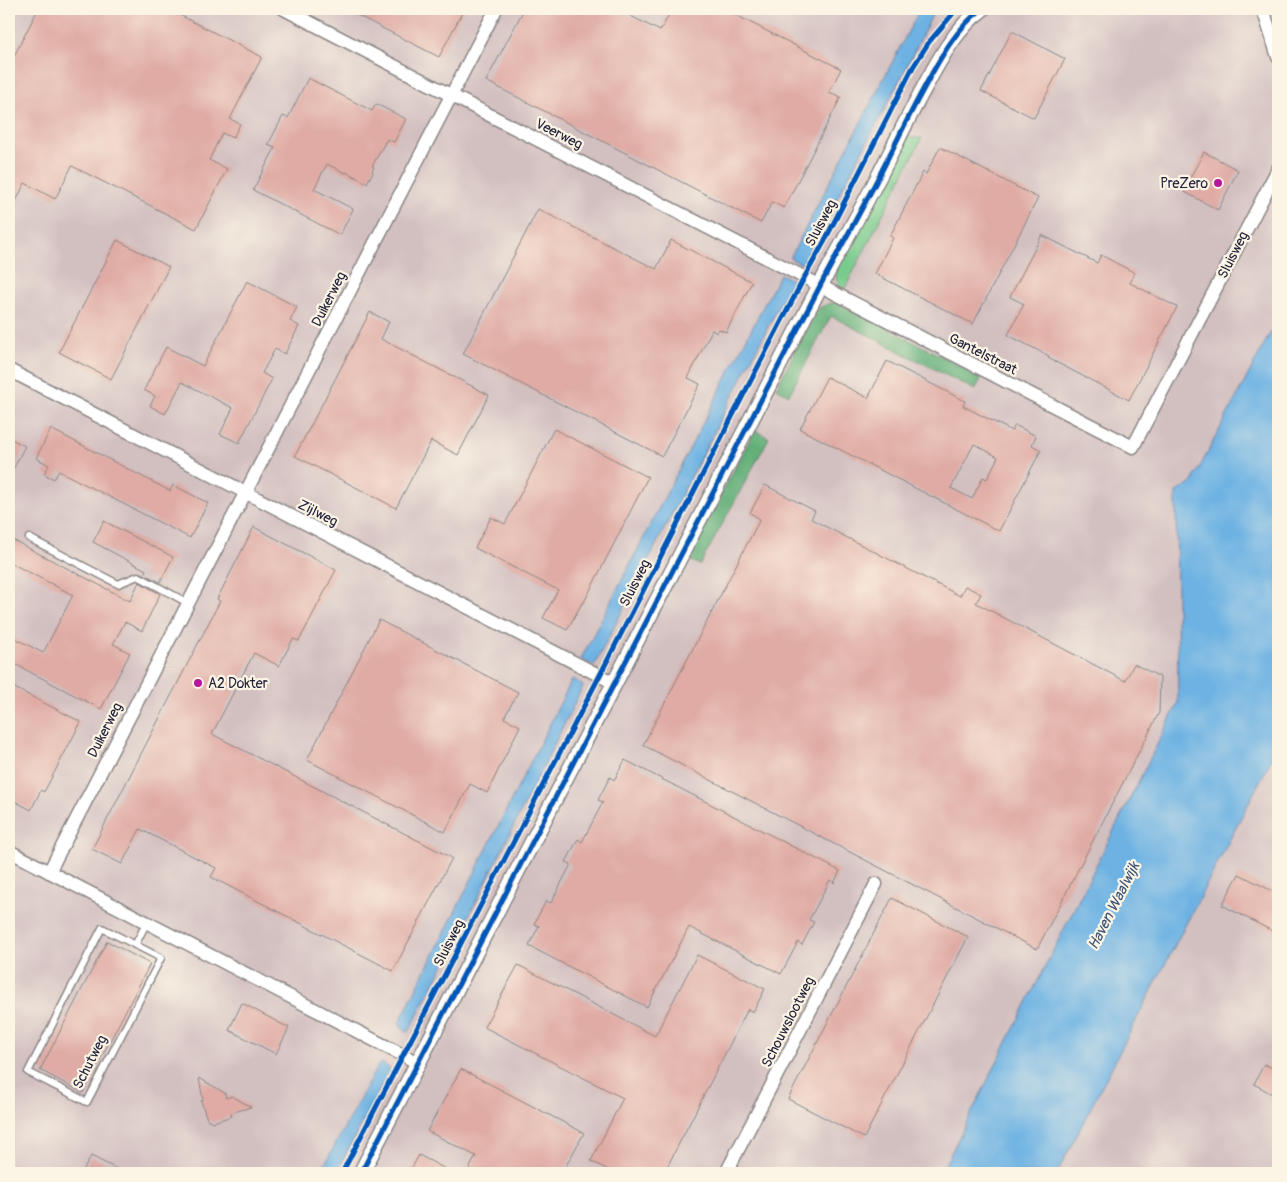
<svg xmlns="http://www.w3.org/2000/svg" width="1287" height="1182" viewBox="0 0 1287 1182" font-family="Pangolin,sans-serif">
<rect width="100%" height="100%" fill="#fcf5e5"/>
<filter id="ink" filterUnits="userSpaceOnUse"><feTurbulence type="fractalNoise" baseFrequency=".02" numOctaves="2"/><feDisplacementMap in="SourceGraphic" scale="10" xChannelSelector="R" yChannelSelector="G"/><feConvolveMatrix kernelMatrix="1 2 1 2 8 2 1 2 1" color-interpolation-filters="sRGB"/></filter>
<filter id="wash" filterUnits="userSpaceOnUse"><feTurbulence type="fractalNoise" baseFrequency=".0096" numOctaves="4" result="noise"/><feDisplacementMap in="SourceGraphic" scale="20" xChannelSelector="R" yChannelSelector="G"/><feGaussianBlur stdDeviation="1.12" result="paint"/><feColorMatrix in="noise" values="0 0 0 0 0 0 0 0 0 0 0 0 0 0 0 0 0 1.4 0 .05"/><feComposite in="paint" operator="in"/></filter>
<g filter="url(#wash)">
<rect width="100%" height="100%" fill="#f4e9cf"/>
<rect fill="#d2bfc0" x="9" y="9" width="1269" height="1164"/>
<path fill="#79cb8d" stroke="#4e7664" d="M905,138H922L844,290C837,285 835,279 837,270Z"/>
<g fill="#62af78" stroke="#42685a">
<path d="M830,303H837L844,306L982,377L975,390L831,316L789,395L776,388L814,314L819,308Z"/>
<path d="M755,430L769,438L700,565L687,559Z"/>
</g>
<g fill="#6db2e3" stroke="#486a8f">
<path d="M920,9H935L902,76L802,264L790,258Z"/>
<path d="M780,274L792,280L594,666L581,659Z"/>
<path d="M1278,318V750L1275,752L1057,1173H941L1178,703L1176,492L1191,484Z"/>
<path d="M573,678L583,686L482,890L409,1032L403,1029L399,1023Z"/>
<path d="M382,1063L390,1069L336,1173H320L378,1065Z"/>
</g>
<g id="blocks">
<g fill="#dfaba4" fill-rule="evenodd">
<path d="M38,9H168L262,57L230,119L240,124L233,138L222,133L209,160L227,169L196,229L72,166L55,199L25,183L9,215V66Z"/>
<path d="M345,9H464L439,57Z"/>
<path d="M524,9H617L660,31L672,9H724L841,69L829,92L841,97L784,208L772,202L761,223L486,81Z"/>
<path d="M1012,31L1065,59L1034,118L981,91Z"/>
<path d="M308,78L372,111L376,104L406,119L394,142L387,139L372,166L374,167L372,171L373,172L367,183L346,172L345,173L327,164L314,189L353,209L340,235L253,190L275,148L268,145L283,116L288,118Z"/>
<path d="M940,147L1038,198L973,324L875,274L893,238L890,236L923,172L926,174Z"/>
<path d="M1204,152L1238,170L1218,210L1183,191Z"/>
<path d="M538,209L656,269L671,240L752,282L726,332L719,329L717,333L712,330L688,378L700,384L662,456L463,354Z"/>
<path d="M1042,235L1097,263L1101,255L1135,273L1130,283L1177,307L1129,400L1048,358L1049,356L1008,335L1024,304L1010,297Z"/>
<path d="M117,240L169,267L111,379L59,352Z"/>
<path d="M247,281L297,307L290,321L299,326L285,354L275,349L262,373L272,379L239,443L220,434L233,408L182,382L165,414L150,406L155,396L144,390L166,347L203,366Z"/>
<path d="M370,312L389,322L381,339L489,395L458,455L431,441L396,508L295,456Z"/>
<path d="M887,361L965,401L963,406L1012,431L1015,425L1036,436L1032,445L1041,450L999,531L800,429L827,377L868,398ZM974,444L998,457L987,479L983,477L972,499L951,488Z"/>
<path d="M51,429L170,491L173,485L208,503L190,538L59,471L54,479L44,474L49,465L36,458Z"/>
<path d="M554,429L648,477L583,604L582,603L567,630L543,618L558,590L475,548L491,517L505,524Z"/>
<path d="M9,438L25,446L9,477Z"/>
<path d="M765,485L815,511L811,519L960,596L965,586L981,594L976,603L1125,681L1134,664L1160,677L1159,713L1037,949L643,745L760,519L750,513Z"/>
<path d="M104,521L173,557L160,582L144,574L146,570L93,542Z"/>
<path d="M254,527L336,570L299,641L293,639L279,666L254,653L212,734L452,858L393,971L211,877L216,868L140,829L122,864L92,849L220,601L217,599Z"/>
<path d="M9,538L130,601L139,582L160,594L142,631L125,622L113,644L130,653L101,709L9,661V635L43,653L73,595L9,562Z"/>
<path d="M379,620L518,692L504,718L520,726L487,793L470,784L445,832L307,760Z"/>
<path d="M9,685L81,722L44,792L41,790L31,810L9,798Z"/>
<path d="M625,760L840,871L834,883L830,880L809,920L814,922L802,945L798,942L781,974L689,927L647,1007L529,946L539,926L534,924L546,901L551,903L571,864L566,862L578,839L582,842L603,802L598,800L610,777L614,780Z"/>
<path d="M1239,874L1278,894V934L1222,905Z"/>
<path d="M892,898L968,937L864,1138L788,1099Z"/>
<path d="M107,941L150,964L83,1093L40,1070Z"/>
<path d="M697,955L765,989L753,1012L748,1009L664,1173H614L591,1161L623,1098L484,1027L518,965L655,1036Z"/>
<path d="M242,1003L289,1028L276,1054L229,1030Z"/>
<path d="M1264,1064L1278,1071V1082L1272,1094L1254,1084Z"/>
<path d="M461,1069L584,1133L562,1173H467L476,1156L427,1131Z"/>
<path d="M199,1078L225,1093L226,1098L232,1096L251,1107L231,1113L232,1116L213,1122L207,1119L201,1101L203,1100Z"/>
<path d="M419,1155L453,1173H409Z"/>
<path d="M91,1156L125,1173H82Z"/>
</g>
</g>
</g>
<g filter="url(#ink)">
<use href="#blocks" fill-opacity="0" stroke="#8b8685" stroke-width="1"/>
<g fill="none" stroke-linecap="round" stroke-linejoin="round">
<defs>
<g id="service">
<path d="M29,538L118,584L138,576L188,603"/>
<path d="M102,928L161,958L87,1102L28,1072Z"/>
<path d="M135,945L147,922"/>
</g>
<g id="minor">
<path d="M284,9L1133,447L1278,169"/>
<path d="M1263,9L1278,57"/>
<path d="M9,370L614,683"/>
<path d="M9,851L418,1063"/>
<path d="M49,872L496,9"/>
<path d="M726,1173L876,884"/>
</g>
<path id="tertiary" d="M361,1173L820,286C839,250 860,213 879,176C894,147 908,117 924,88C939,60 956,28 982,9"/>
</defs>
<use href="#service" stroke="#8b8685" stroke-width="9"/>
<use href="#minor" stroke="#8b8685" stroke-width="15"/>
<use href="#tertiary" stroke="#8b8685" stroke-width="18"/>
<use href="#service" stroke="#fff" stroke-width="6"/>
<use href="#minor" stroke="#fff" stroke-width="12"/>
<use href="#tertiary" stroke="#fff" stroke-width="15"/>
<defs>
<g id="cycleway">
<path d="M342,1173L600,675L733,415L804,278L823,244L913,67L929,42L957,9"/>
<path d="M361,1173L820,286C839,250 860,213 879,176C894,147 908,117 924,88C939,60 956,28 982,9"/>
</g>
</defs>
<use href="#cycleway" stroke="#fcf5e5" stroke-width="8"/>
<use href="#cycleway" stroke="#0057b8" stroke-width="5"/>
</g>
</g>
<g fill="#b5179e" stroke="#fcf5e5" stroke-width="2">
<circle cx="1218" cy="183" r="5"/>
<circle cx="198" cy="683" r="5"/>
</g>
<g text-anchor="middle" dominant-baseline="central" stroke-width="4.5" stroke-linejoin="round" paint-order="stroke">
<g font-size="14" fill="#22223b" stroke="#fcf5e5">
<text transform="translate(559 134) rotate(27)">Veerweg</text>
<text transform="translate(821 223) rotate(-62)">Sluisweg</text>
<text transform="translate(1233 255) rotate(-63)">Sluisweg</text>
<text transform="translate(329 299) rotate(-63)">Duikerweg</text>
<text transform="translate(983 354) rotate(27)">Gantelstraat</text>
<text transform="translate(318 513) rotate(27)">Zijlweg</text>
<text transform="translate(635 583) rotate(-63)">Sluisweg</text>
<text transform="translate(105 730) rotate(-63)">Duikerweg</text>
<text transform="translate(449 943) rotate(-63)">Sluisweg</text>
<text transform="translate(788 1022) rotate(-63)">Schouwslootweg</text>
<text transform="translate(90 1062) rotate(-63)">Schutweg</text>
</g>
<g font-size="14" fill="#22223b" stroke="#fcf5e5" text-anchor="end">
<text x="1208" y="183">PreZero</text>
<text x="208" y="683" text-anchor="start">A2 Dokter</text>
</g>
<g font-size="15" font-style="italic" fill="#3c5476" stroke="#fcf5e5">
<text transform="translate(1114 906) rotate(-63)">Haven Waalwijk</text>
</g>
</g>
<rect width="1287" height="1182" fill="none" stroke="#fcf5e5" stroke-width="30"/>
</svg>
